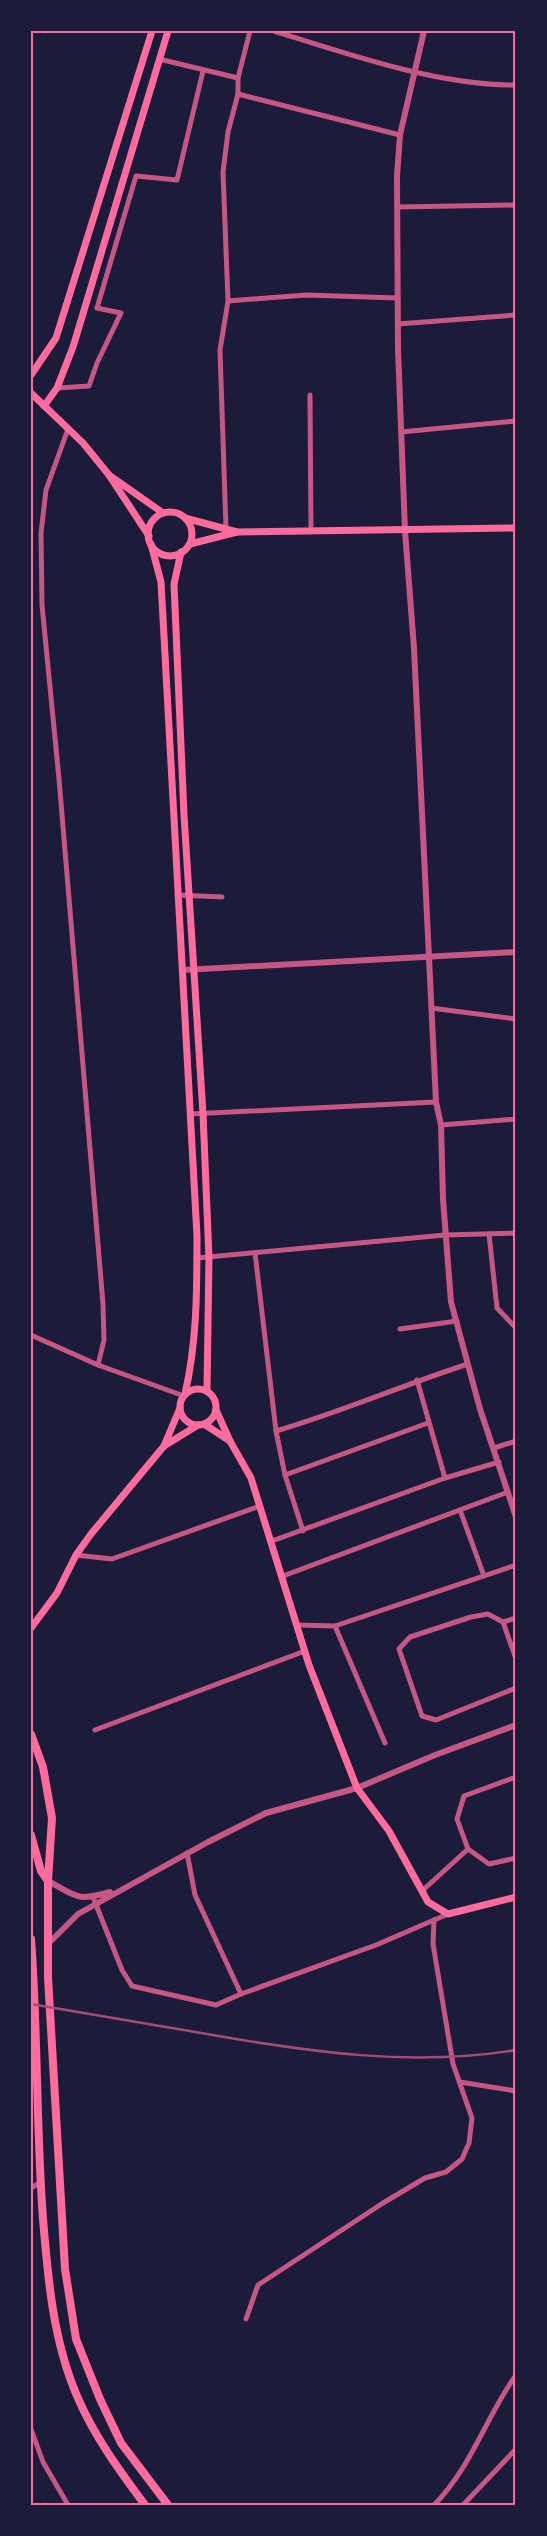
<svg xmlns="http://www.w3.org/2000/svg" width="547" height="2536" viewBox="0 0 547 2536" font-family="'Open Sans',sans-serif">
<rect width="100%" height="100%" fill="#1b1b3a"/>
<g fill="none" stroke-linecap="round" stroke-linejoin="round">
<g stroke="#c65784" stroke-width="5">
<path d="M250,31L238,78V94L228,132L223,172L228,301L306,295L398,298"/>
<path d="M274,31C347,54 440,86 516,85"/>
<path d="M159,59L238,78"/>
<path d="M238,94L400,135"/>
<path d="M398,207L516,205"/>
<path d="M398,324L516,315"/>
<path d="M57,388L89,386L97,363L121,313L97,308L136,176L177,180L203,71"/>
<path d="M310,395L311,532"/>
<path d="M68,429L46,490L41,533L42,605L59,779L103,1304L104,1340L98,1365"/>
<path d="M401,432L516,421"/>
<path d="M226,529L220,350L228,301"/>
<path d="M177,895L222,897"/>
<path d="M431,1008L516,1019"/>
<path d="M191,1114L436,1102"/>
<path d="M441,1125L516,1119"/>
<path d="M489,1234L497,1308L516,1328"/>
<path d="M255,1253L276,1431L285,1475L303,1531"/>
<path d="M197,1258L445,1235L516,1233"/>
<path d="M400,1329L457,1321"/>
<path d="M31,1335L98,1365L184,1396"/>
<path d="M417,1380L445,1478"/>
<path d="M276,1431C341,1412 403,1385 468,1364"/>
<path d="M494,1448L516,1441"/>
<path d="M285,1475L428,1423"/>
<path d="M460,1510L484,1576"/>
<path d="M272,1541L445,1478L499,1462"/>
<path d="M76,1555L112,1559L260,1506"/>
<path d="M283,1576L508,1492"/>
<path d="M503,1622L516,1618"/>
<path d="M298,1625L335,1626L516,1565"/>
<path d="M335,1626L385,1743"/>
<path d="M516,1659L503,1622L488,1614L471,1617L410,1637L399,1649L422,1716L436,1720L516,1688"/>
<path d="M95,1730L305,1651"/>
<path d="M468,1849L489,1864L516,1858"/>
<path d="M187,1853L195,1895L241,1994L376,1945L448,1914"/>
<path d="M422,1891L468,1849L457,1819L464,1796L516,1777"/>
<path d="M93,1897L122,1970L132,1986L216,2005L241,1994"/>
<path d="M460,2082L516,2091"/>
<path d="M31,2188L41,2182"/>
<path d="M246,2319L258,2285L383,2203L425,2178L446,2172L462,2159L469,2143L472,2118L453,2064L433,1944L434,1920"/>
<path d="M31,2429L43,2462L68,2505"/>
<path d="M434,2505C471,2468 486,2417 516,2375"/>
<path d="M463,2505L516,2449"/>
</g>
<g stroke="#c65784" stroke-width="6">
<path d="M424,31L400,135L397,176L398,349L405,531L414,648L436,1102L441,1125L443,1199L451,1302L480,1409L516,1517"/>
<path d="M183,970L516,952"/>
<path d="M48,1881C77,1896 76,1902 110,1892"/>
<path d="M49,1943L78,1914L208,1842L266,1813L357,1788L435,1755L516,1725"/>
</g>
<g stroke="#ff6b9d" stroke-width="7">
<path d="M31,375L56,338L152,31"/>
<path d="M31,393L83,443L109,475"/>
<path d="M44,406L57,388L73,347L168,31"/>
<circle cx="170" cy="534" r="22"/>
<path d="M185,518L237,532L190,544"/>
<path d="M237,532L516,528"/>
<path d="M149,536L109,475L163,513"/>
<path d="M151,544L161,582L197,1236C197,1290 197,1342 185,1394"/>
<path d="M181,552L174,584L184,815L203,1114L209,1257L207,1391"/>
<circle cx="198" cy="1407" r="18"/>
<path d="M180,1408L164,1446L198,1425"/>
<path d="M204,1424L230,1441L216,1410"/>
<path d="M230,1441L251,1478L309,1665L357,1788L389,1831L428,1902L448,1914L516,1897"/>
<path d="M31,1628L57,1593L76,1555L91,1534L164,1446"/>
</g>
<g stroke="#ff6b9d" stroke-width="8">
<path d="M31,1734L43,1767L52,1818L48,1881V1977L65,2269L76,2339L100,2399L121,2443L168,2505"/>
<path d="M31,1835L41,1871L48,1881"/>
<path d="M31,1939C38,2032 36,2126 43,2219C48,2279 53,2340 77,2396C94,2436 119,2470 145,2505"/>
</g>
<path stroke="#a44b75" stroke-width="2.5" d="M31,2004C90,2014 148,2024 207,2034C309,2052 412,2067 516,2050"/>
</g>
<rect width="547" height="2536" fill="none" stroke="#1b1b3a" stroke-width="65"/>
<rect x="32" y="32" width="482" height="2472" fill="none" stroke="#ff6b9d" stroke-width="2"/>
</svg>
